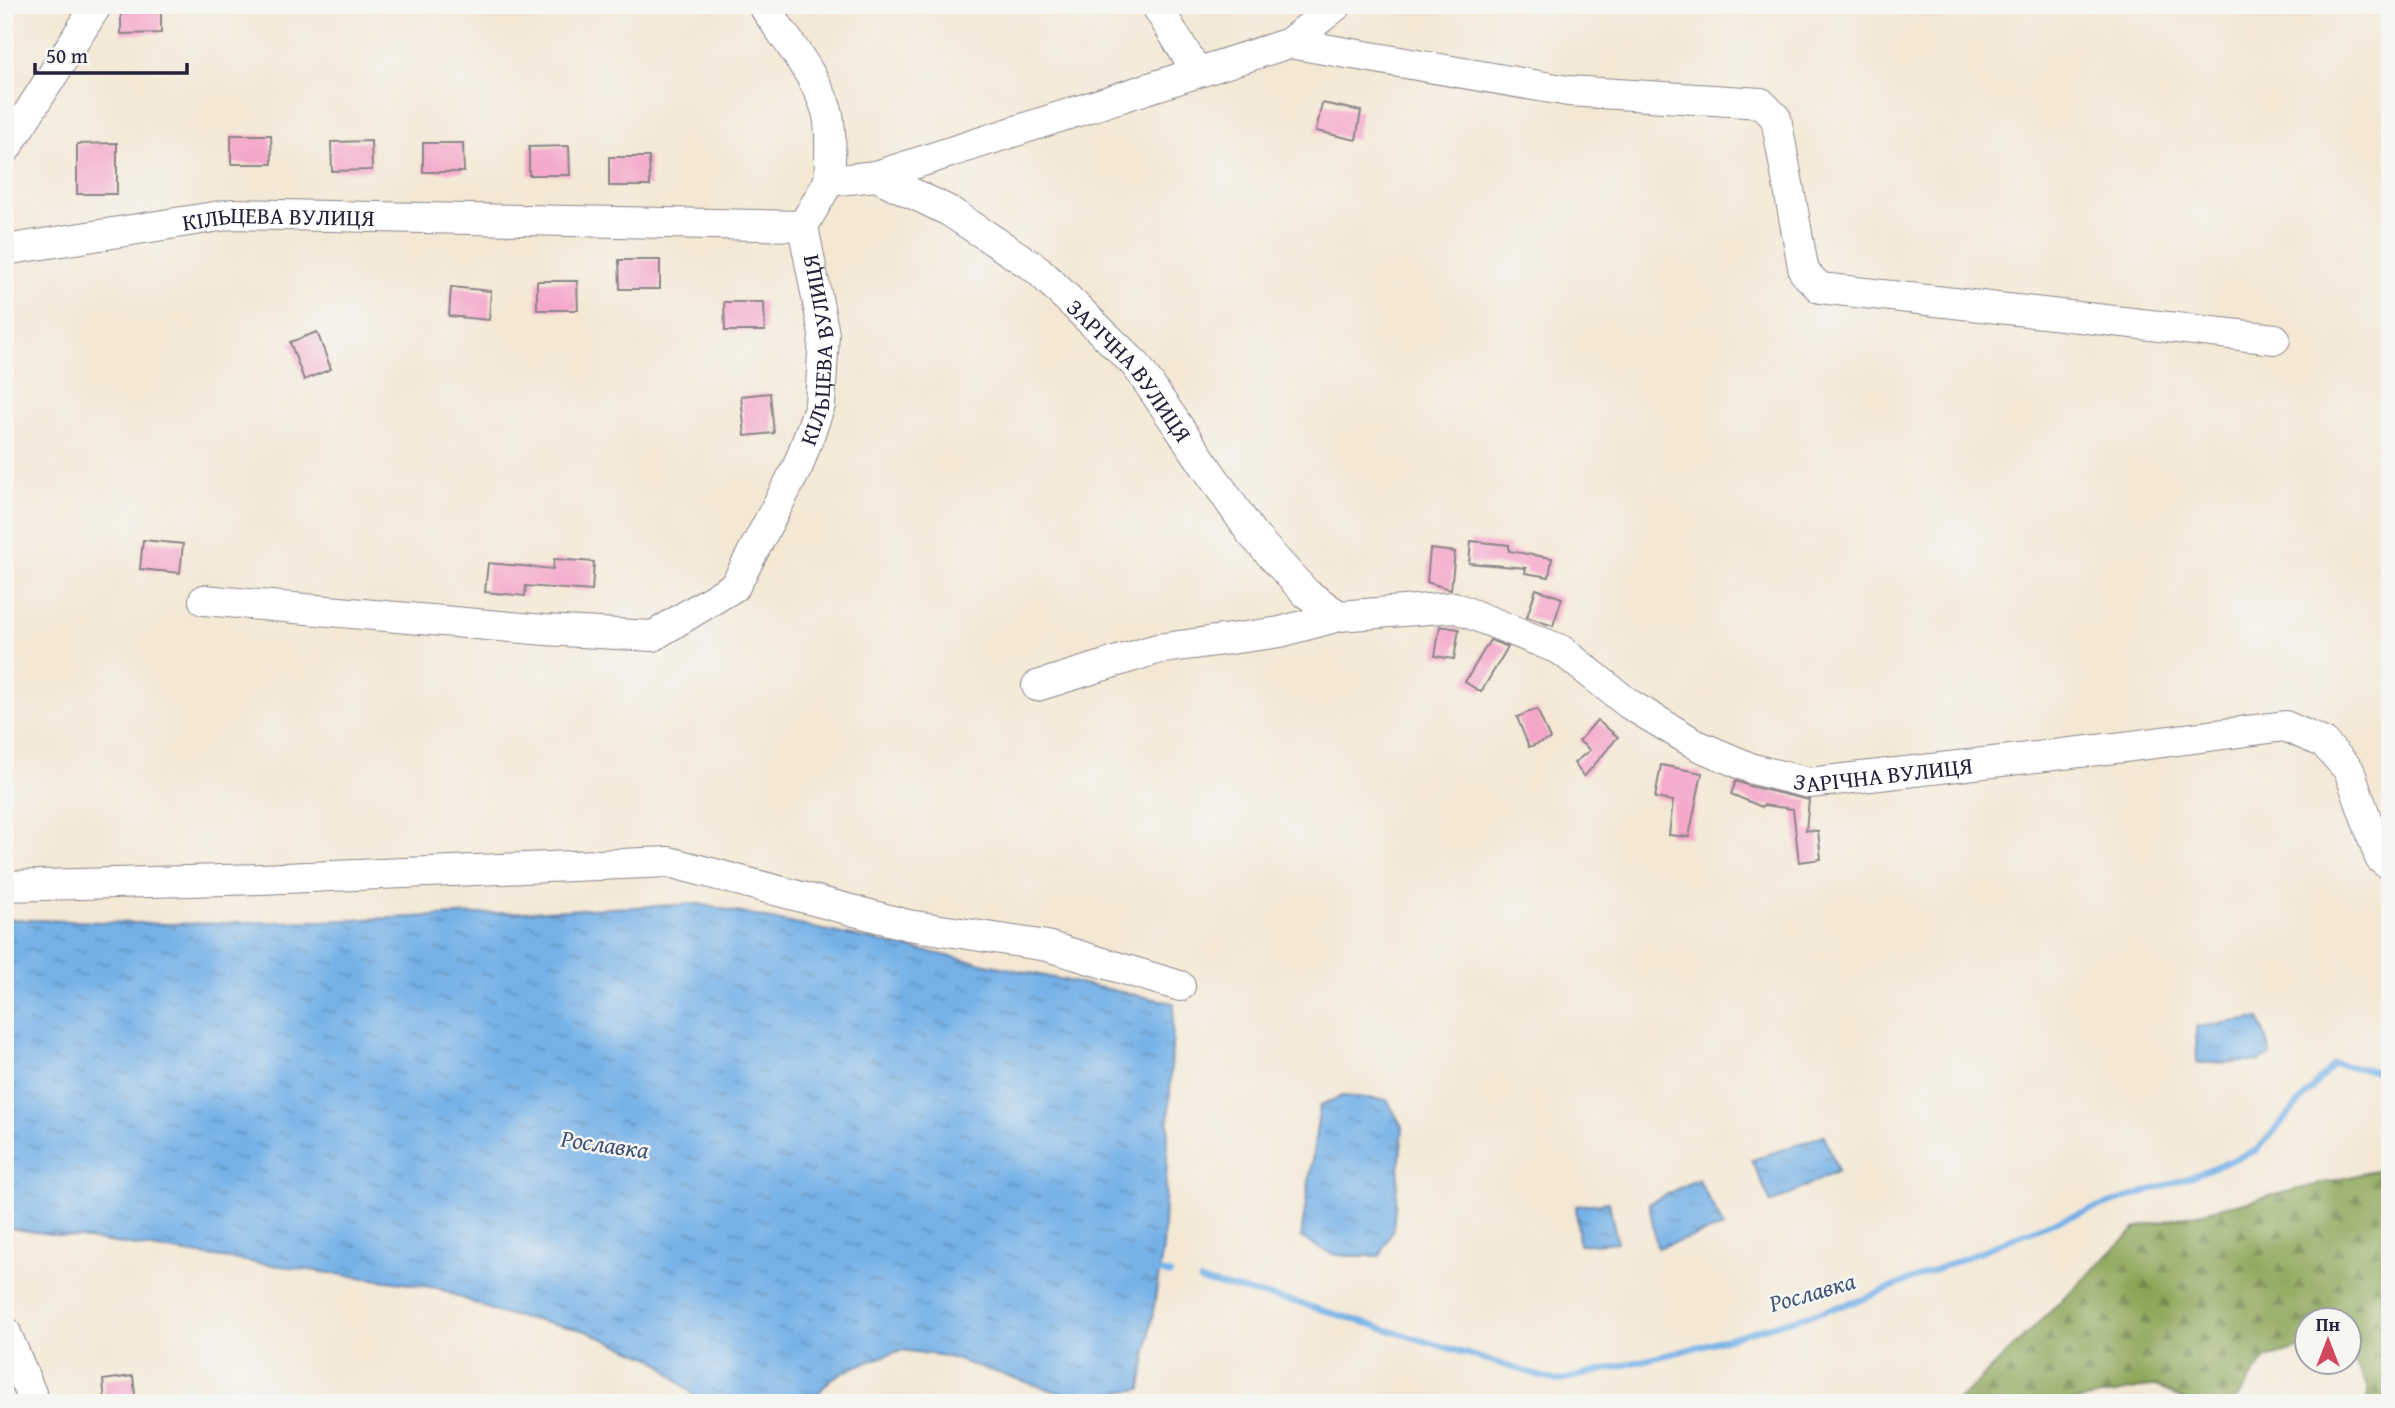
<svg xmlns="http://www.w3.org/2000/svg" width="2395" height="1408" viewBox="0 0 2395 1408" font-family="'Gentium Book Plus',serif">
<defs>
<pattern id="forest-firs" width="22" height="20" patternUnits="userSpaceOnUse" patternTransform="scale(1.75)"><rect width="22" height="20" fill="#8ba556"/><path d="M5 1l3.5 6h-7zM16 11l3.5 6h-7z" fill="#718648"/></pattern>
<pattern id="water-ripples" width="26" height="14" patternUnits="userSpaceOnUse" patternTransform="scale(1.75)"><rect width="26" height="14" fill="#75b1e7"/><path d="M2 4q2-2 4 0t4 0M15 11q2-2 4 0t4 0" fill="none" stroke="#6090bc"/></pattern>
</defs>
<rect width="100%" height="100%" fill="#f6f6f2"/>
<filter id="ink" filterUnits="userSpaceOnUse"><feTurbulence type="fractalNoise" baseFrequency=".0143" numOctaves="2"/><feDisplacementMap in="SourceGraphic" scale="14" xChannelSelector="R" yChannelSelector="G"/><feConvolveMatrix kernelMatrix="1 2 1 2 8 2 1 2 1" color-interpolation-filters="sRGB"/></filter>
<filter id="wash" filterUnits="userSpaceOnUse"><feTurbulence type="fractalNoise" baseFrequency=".00686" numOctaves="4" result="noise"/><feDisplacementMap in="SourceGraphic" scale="28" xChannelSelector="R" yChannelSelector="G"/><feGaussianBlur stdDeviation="1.57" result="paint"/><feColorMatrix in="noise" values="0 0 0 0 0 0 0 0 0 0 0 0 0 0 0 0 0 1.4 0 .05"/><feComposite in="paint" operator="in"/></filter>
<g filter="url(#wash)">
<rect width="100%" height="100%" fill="#f4e8d5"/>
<path fill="url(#forest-firs)" stroke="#566448" stroke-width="2" d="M2390,1167V1403H2368V1386L2350,1355V1320H2308L2307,1347L2266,1358L2234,1403H2189L2156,1385L2065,1403H1956L2136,1228Z"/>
<g fill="url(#water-ripples)" stroke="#4c6a91" stroke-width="2">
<path d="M699,904L1174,1003L1163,1248L1141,1389L1073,1397L945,1356L901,1350L854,1367L831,1379L809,1403H702L656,1360L583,1330L499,1313L438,1288L8,1228L5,1225V919L168,924L322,921Z"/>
<path d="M2260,1018L2271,1056L2257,1062L2197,1063L2196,1027Z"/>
<path d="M1343,1096L1387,1100L1403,1128L1393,1228L1380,1256C1344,1256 1331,1259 1301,1237L1320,1105Z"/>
<path d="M1824,1135L1838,1171L1771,1203L1752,1160Z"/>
<path d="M1698,1179L1724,1227L1657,1248L1649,1203Z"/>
<path d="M1609,1202L1617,1242L1579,1245L1576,1206Z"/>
</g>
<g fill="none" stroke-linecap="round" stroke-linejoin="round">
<g stroke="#75b1e7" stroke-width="6">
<path d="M1154,1271L1170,1274"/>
<path d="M1200,1281L1299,1303L1557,1381L1683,1351L1858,1301L2048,1224L2190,1177L2257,1150L2334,1064L2390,1073"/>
</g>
</g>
<g id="blocks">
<g fill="#f4a6c9">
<path d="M121,5H161V33L121,34Z"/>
<path d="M1322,103L1361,111L1356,140L1316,131Z"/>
<path d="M231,135H271L272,164H231Z"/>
<path d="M371,141L372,170L332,171L331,142Z"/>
<path d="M117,143V194H77V144Z"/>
<path d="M423,143H463L464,172H423Z"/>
<path d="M569,146L570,175H529V147Z"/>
<path d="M609,157H649L650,186H609Z"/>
<path d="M619,260H660V289H620Z"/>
<path d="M537,281H577L578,310H537Z"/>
<path d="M451,287L491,291L489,320L449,316Z"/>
<path d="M724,302H764L765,331H725Z"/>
<path d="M317,332L331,369L304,380L290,342Z"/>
<path d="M770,393L774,433L745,436L741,396Z"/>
<path d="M143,540L183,544L180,573L140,569Z"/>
<path d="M1471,541L1509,545V551L1552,558L1549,577L1525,573L1526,568L1469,563Z"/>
<path d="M1430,549L1455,552L1451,590L1427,582Z"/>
<path d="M554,559L594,562L592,591L526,586L525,596L485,592L488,563L553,569Z"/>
<path d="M1536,589L1562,598L1553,626L1527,617Z"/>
<path d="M1440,626L1459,629L1454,659L1435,656Z"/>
<path d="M1490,640L1508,647L1481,692L1465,682Z"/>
<path d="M1537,709L1550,739L1529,747L1517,717Z"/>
<path d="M1597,720L1618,737L1584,777L1574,763L1590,750L1579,741Z"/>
<path d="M1661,765L1702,773L1689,837L1669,835L1673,801L1655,798Z"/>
<path d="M1736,781L1749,786L1809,800L1806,830L1818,831L1821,859L1799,862L1793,809L1763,805L1762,807L1731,794Z"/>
<path d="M133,1376L136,1403H105L103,1380Z"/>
</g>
</g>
</g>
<g filter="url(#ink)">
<use href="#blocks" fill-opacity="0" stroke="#8b8588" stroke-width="2"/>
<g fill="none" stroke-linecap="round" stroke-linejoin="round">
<defs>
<g id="minor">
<path d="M763,5C783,35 820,81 828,115C832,136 830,159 829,181"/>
<path d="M1156,5L1197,72"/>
<path d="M1289,43L1568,91L1761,103L1776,118L1804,272L1820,288L2275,339"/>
<path d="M5,150L97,5"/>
<path id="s1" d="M876,176L949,211L1038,270L1136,365L1252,534L1306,593L1339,616"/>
<path d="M803,226L829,181L876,176L1289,43L1337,5"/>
<path id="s2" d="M5,250L233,214L803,226"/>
<path id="s3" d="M204,600L545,630L653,636L735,586L798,466L820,405L824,334L803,226"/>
<path id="s4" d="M1037,686L1157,649L1280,632L1339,616L1454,607L1561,650L1629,704L1699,746L1753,769L1809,783L2124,747L2285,726L2324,743L2349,770L2380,858L2390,866"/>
<path d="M5,886L260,879L669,862L908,925L1047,946L1180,986"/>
<path d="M5,1331L35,1403"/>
</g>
</defs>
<use href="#minor" stroke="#8b8588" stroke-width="32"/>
<use href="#minor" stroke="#fff" stroke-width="30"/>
</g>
</g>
<g text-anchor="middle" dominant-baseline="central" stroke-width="5" stroke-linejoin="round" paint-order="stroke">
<g font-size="23" fill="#22223b" stroke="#f6f6f2">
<text stroke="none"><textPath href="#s2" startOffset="276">КІЛЬЦЕВА ВУЛИЦЯ</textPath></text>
<text stroke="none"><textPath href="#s3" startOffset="802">КІЛЬЦЕВА ВУЛИЦЯ</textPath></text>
<text stroke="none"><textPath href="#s1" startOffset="324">ЗАРІЧНА ВУЛИЦЯ</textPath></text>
<text stroke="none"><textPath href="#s4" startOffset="901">ЗАРІЧНА ВУЛИЦЯ</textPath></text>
</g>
<g font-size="24" font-style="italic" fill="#3f5477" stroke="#f6f6f2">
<text transform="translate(605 1144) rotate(8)">Рославка</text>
<text transform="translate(1812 1292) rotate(-16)">Рославка</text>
</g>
</g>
<rect width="2395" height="1408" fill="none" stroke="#f6f6f2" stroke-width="28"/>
<g transform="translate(2328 1341)"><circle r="33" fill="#f6f6f2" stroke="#a1a1a9" stroke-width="2"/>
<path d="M0-5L12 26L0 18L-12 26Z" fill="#d1495b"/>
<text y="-10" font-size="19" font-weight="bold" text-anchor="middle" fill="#22223b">Пн</text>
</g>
<path d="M35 63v10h152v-10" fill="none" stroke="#22223b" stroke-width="3.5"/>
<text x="46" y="63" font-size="21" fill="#22223b" stroke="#f6f6f2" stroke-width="5" paint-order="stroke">50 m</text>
</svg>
